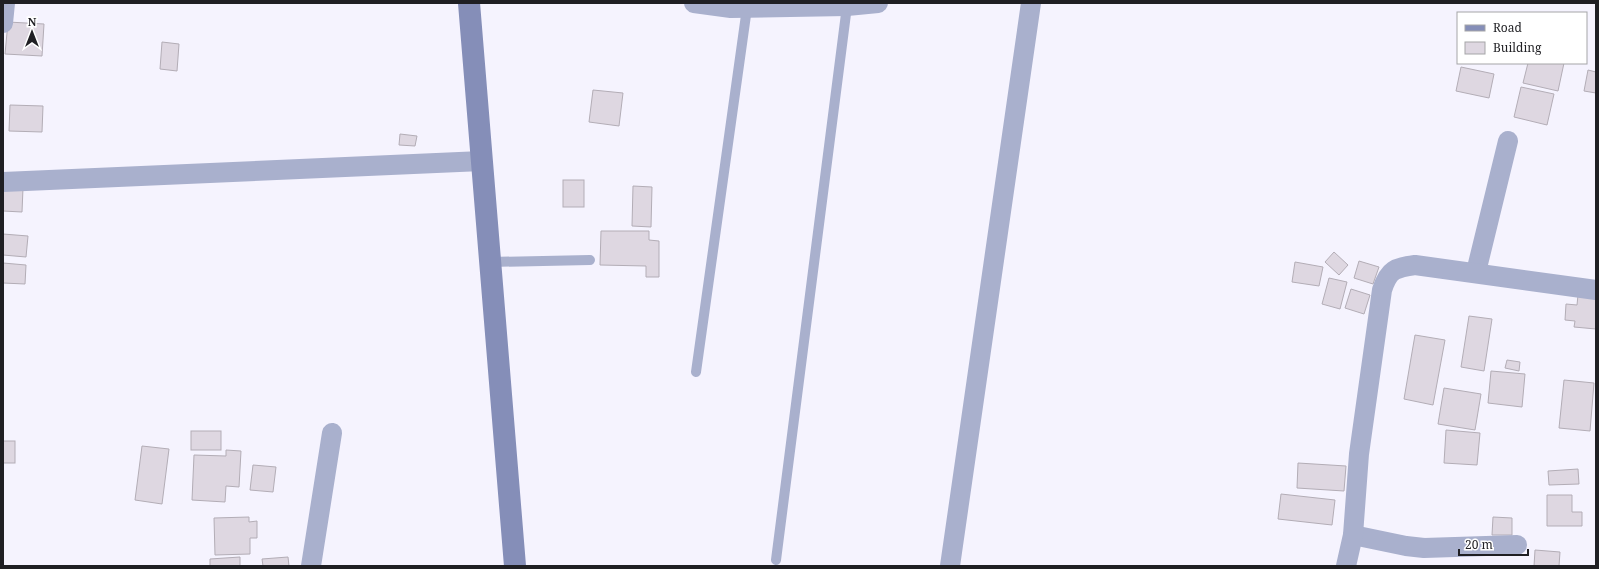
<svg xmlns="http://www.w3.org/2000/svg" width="1599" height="569" viewBox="0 0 1599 569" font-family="'Noto Serif',serif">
<rect width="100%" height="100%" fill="#f5f3fe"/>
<g fill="#ded7e1" stroke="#b3adb6">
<path d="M8,22L44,24L42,56L5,54Z"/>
<path d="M162,42L179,44L177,71L160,69Z"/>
<path d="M1528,63H1564L1558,91L1523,83Z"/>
<path d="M1461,67L1494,74L1489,98L1456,91Z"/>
<path d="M1588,70L1596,72V93L1584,91Z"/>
<path d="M1521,87L1554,94L1547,125L1514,117Z"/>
<path d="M593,90L623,93L619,126L589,122Z"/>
<path d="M10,105L43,106L42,132L9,131Z"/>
<path d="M400,134L417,136L415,146L399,145Z"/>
<rect x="563" y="180" width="21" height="27"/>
<path d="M633,186L652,187L651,227L632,226Z"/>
<path d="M3,187L23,188L22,212L3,211Z"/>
<path d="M601,231H649V240L659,241V277H646V266L600,265Z"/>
<path d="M3,234L28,236L26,257L3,255Z"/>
<path d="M1334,252L1348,265L1339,275L1325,262Z"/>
<path d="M1359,261L1379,267L1373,284L1354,278Z"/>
<path d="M1295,262L1323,267L1319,286L1292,282Z"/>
<path d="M3,263L26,265L25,284L3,283Z"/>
<path d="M1329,278L1347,282L1340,309L1322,304Z"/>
<path d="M1351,289L1370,295L1364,314L1345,308Z"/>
<path d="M1578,295L1596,297V329L1574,327L1575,321L1565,320L1566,304L1577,305Z"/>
<path d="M1469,316L1492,319L1484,371L1461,367Z"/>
<path d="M1415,335L1445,340L1433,405L1404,399Z"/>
<path d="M1507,360L1520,362L1519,371L1505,368Z"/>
<path d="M1491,371L1525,374L1522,407L1488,403Z"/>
<path d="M1564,380L1594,383L1590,431L1559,428Z"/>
<path d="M1444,388L1481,394L1475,430L1438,424Z"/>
<path d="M1446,430L1480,433L1477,465L1444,463Z"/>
<rect x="191" y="431" width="30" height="19"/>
<rect x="3" y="441" width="12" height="22"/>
<path d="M142,446L169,449L162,504L135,500Z"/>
<path d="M226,450L241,451L239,487L226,486L225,502L192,500L194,455L226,456Z"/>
<path d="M1298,463L1346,466L1344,491L1297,488Z"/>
<path d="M253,465L276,467L273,492L250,490Z"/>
<path d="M1578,469L1579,484L1549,485L1548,471Z"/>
<path d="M1281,494L1335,500L1332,525L1278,519Z"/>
<path d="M1547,495H1572V512H1582V526H1547Z"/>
<path d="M249,517V522L257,521V538H250V554L215,555L214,518Z"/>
<path d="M1493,517L1512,518V535H1492Z"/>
<path d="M1535,550L1560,552L1559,566H1534Z"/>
<path d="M240,557V566H210V559Z"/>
<path d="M288,557L289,566H263L262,559Z"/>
</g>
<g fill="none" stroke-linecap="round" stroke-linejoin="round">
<g stroke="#a9b0cd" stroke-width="10">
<path d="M490,262L590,260"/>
<path d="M696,372L747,8"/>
<path d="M776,560L847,6"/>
</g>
<g stroke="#a9b0cd" stroke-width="20">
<path d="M694,3L731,8L847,6L878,3"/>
<path d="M3,23L5,3"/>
<path d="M3,182L482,161"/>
<path d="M1476,272L1508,141"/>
<path d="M1353,535L1406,546L1424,548L1517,545"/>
<path d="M311,566L332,433"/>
<path d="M950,566L1031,3"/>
<path d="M1346,566L1353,535L1359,454L1382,290C1389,269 1395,268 1415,265L1596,290"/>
</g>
<path stroke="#858eb8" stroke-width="22" d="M469,3L515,566"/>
</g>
<rect width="1599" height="569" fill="none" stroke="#1f1f23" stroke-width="8"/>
<rect x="1457" y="12" width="130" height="52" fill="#ffffff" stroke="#a5a5a7"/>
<rect x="1465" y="25" width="20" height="6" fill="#858eb8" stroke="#a5a5a7"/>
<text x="1493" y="32" font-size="12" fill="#1f1f23">Road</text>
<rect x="1465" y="42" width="20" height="12" fill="#ded7e1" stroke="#a5a5a7"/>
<text x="1493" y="52" font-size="12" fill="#1f1f23">Building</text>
<g transform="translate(32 32)" stroke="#ffffff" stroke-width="3" paint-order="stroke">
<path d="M0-3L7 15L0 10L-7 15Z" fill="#1f1f23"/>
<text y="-6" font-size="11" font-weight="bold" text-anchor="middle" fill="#1f1f23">N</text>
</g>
<path d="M1459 549v6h69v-6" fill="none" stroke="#1f1f23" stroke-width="2"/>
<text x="1465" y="549" font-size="12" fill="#1f1f23" stroke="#ffffff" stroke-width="3" paint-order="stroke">20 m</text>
</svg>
